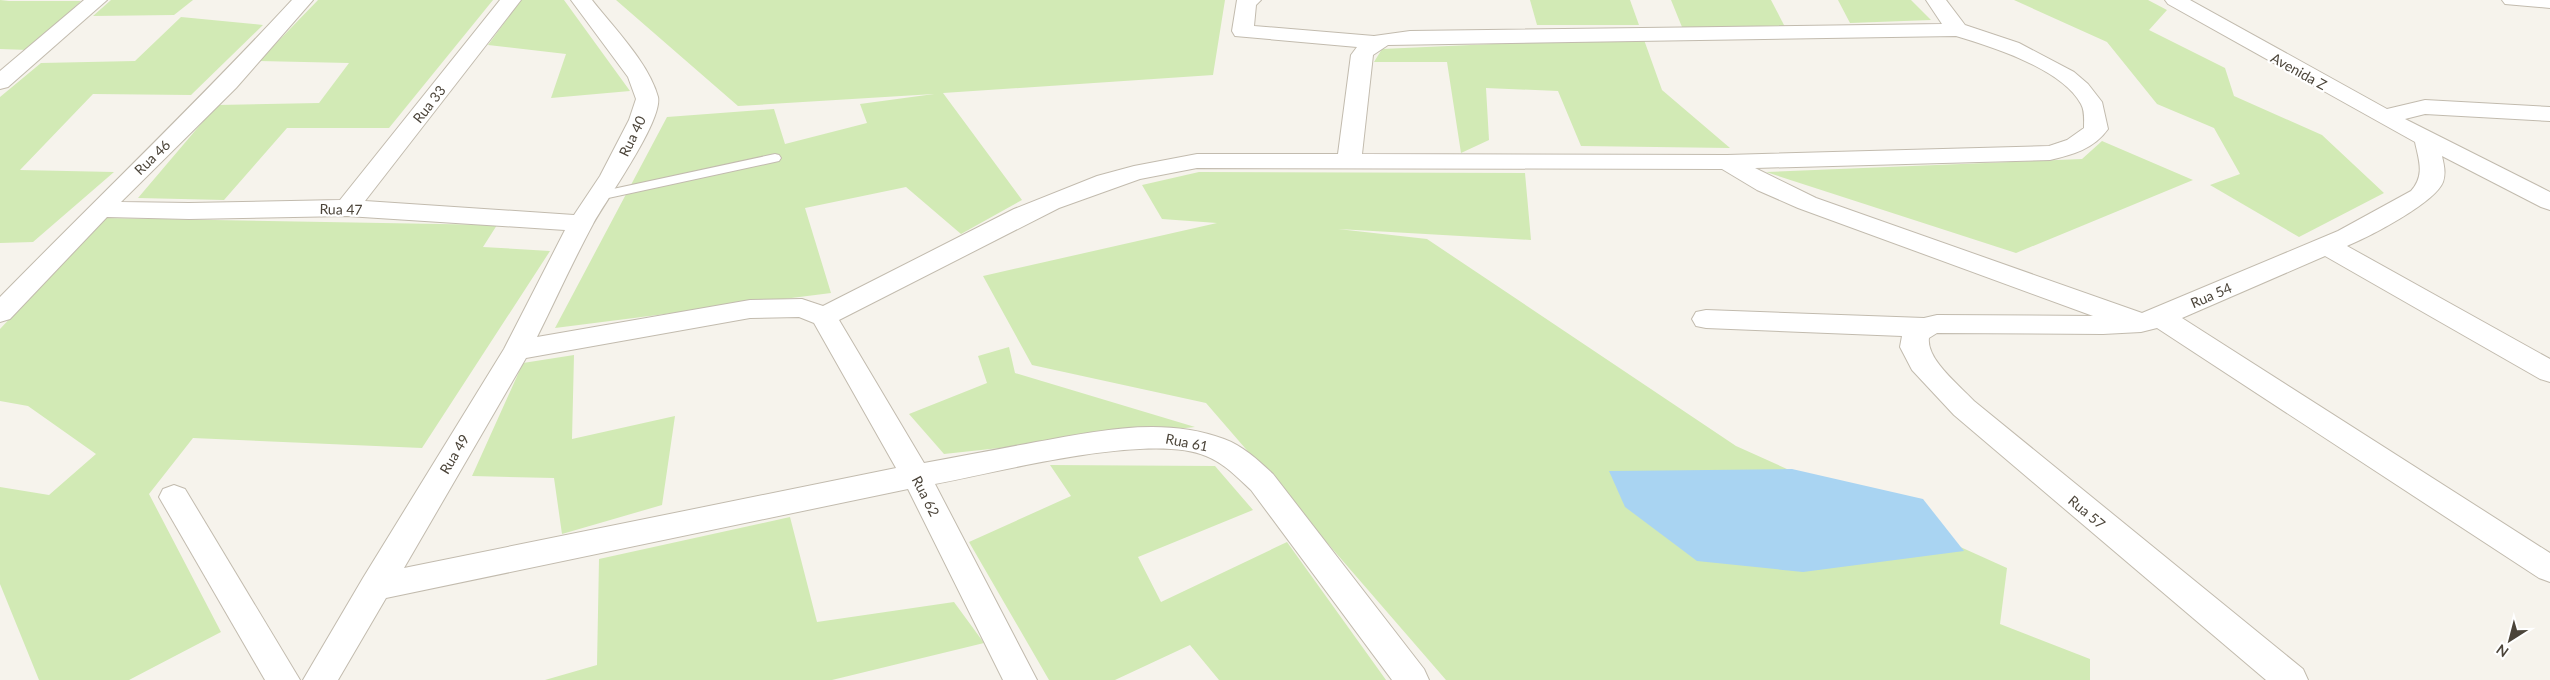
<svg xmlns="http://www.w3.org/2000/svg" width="2550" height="680" viewBox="0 0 2550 680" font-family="Lato,sans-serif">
<rect width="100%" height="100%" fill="#f6f3ec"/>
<g fill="#d2eab5">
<path d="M0,0L9,1H81L28,50L0,49Z"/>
<path d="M111,0H193L174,15L93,16Z"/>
<path d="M318,0H493L389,128H287L224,200L138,198L217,105L319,103L349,63L259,61Z"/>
<path d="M521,0H564L630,91L551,98L566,54L488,45Z"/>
<path d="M616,0H1225L1213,75L943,93L1022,200L961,234L906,187L805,208L831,293L555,328L667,117L774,109L785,144L867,123L860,104L934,94L738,106Z"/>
<path d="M1530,0H1630L1639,25H1537Z"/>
<path d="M1671,0H1771L1785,27H1682Z"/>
<path d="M1838,0H1911L1931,20L1850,23Z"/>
<path d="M2014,0H2148L2167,10L2149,30L2225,68L2234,96L2322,135L2384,193L2299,237L2210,185L2240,174L2214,128L2157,104L2107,42Z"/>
<path d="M181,17L263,25L191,95L93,94L20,170L114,172L33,242L0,243V97L41,63L135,61Z"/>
<path d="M1643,37L1662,90L1730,148L1581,146L1558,91L1486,88L1489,140L1461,153L1447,62H1374L1382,49Z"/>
<path d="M2102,141L2193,180L2016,253L1766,172L2082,159Z"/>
<path d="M1199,172L1525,173L1531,240L1338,229L1427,239L1736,446L2007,568L2000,624L2090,659V680H1446L1206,403L1032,365L983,276L1217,223L1162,219L1142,185Z"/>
<path d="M104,218L497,225L483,247L550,251L422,448L193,438L149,494L221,632L129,680H39L0,584V487L49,495L96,454L28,406L0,401V329Z"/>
<path d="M1009,347L1015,373L1195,427L944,454L909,414L987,383L978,356Z"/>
<path d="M574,355L572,439L675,416L662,505L562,534L554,478L472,476L523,363Z"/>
<path d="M1050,465L1215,466L1253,510L1138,557L1161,602L1287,542L1386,680H1219L1190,645L1115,680H1049L969,542L1071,496Z"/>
<path d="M790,517L817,622L954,602L984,643L832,680H545L597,665L599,559Z"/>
</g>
<path fill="#a9d4f2" d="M1792,469L1923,499L1964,551L1803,572L1697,561L1625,507L1609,471Z"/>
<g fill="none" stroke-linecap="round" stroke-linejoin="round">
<defs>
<path id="service" d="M775,154L779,155L781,158L779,161L599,200L593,196L599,192Z"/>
<g id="minor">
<path d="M84,0H107L8,87L0,89V71Z"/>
<path d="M292,0H313L236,88L121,202L189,203L340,200L500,0H521L365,201L574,215L600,176L629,120L636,99L628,77L571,0H592C613,27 649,63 658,97C663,121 606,200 593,224C573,261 556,299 537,337L750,300L802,299L823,306L1014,209L1097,176L1134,166L1197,154H1338L1351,55L1357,47L1235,36L1232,31L1237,0H1261L1256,5L1254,26L1374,36L1410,31L1942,24L1926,0H1946L1965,25L2019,43L2074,72L2088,84L2102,102L2108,129C2094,149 2072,155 2050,160L1755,168L1816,198L2142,313L2338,231L2411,191C2425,175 2419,161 2415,142L2168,4L2165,0H2190L2387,109L2425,100L2550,107V121L2425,114L2405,119L2550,192V210L2541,207L2442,156C2444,165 2446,173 2443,182C2435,203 2369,237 2347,246L2550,359V382L2540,379L2325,256L2182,318L2550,553V582L2539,578L2157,328L2141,332L2103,334L1937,333L1929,338C1926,359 1959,385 1974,401L2303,669L2308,680H2266L1954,415L1912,370L1900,347L1902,336L1706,328L1696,326L1692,319L1696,312L1706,310L1924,318L1937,315L2093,316L1798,208L1757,190L1722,169L1197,168L1140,179L1059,208L839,320L924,463C961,456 999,449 1036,442C1098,431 1163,416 1224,439C1243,446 1258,460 1273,474L1424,669L1429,680H1392L1251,490C1237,477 1224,463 1206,456C1150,432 998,472 935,484L1037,680H1003L908,489L386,598L338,680H303L363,578L504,349L565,230L347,216L189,219L107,217L10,319L0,322V297C97,198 198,102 292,0ZM1956,36C1993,47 2062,69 2081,104C2085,111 2084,120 2084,128L2067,140L2049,146L1727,155L1362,154L1373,55L1388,45ZM799,317L814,323L896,468L404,568L526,358L750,318Z"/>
<path d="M2502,0H2550V8L2505,4Z"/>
<path d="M174,485L185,489L300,680H265L159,497L163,489Z"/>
</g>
</defs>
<use href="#service" stroke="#c2bbae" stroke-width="2"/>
<use href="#minor" stroke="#c2bbae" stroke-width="2"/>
<use href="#service" fill="#fff" fill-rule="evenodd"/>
<use href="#minor" fill="#fff" fill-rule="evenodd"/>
</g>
<g text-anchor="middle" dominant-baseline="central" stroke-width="4.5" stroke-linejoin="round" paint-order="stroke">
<g font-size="14" fill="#4b4439" stroke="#fff">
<text transform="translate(2299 71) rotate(29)">Avenida Z</text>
<text transform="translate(429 104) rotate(-52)">Rua 33</text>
<text transform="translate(632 136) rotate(-64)">Rua 40</text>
<text transform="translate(152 157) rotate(-44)">Rua 46</text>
<text transform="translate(341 209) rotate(1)">Rua 47</text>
<text transform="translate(2211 295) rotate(-23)">Rua 54</text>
<text transform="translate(1187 442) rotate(11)">Rua 61</text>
<text transform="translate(454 454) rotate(-59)">Rua 49</text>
<text transform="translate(926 496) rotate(63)">Rua 62</text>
<text transform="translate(2087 512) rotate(40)">Rua 57</text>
</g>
</g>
<g transform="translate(2510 640) rotate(216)" stroke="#ffffff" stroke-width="4" paint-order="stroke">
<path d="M0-4L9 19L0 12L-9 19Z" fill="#4b4439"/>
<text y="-8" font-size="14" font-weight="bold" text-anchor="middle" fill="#4b4439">N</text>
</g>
</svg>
